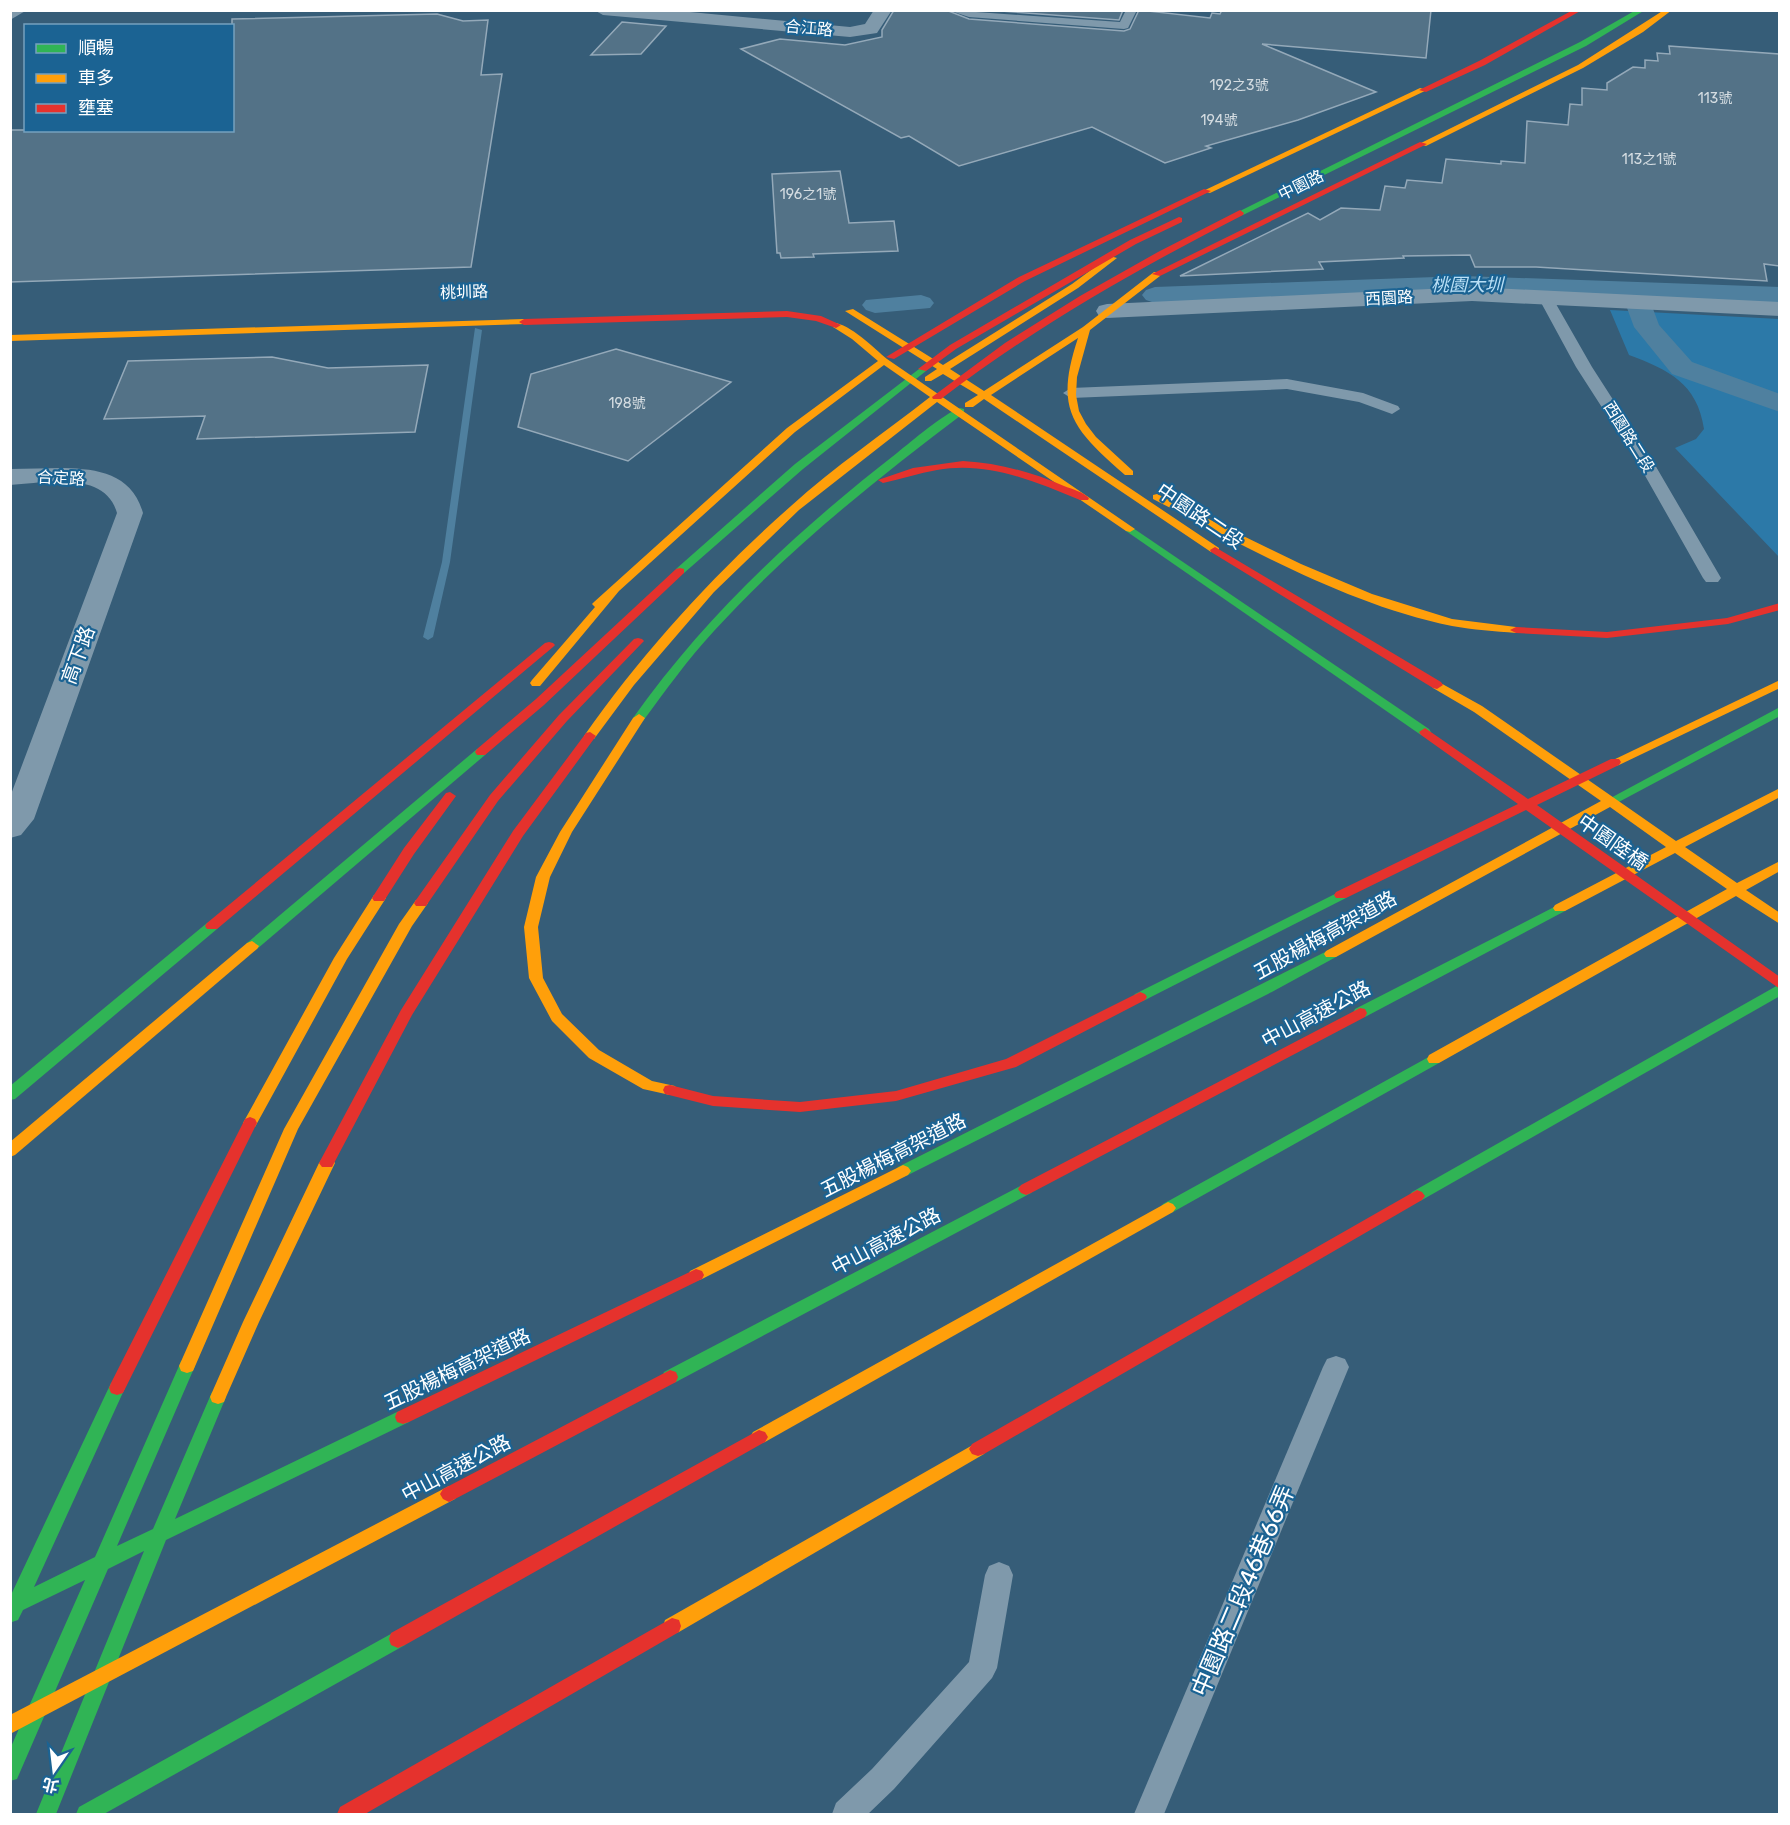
<svg xmlns="http://www.w3.org/2000/svg" width="1790" height="1825" viewBox="0 0 1790 1825" font-family="Rubik,'Noto Sans TC',sans-serif">
<rect width="100%" height="100%" fill="#365d78"/>
<path fill="#2c79a8" d="M1610,310L1779,319V557L1675,448L1696,439L1704,429C1697,383 1669,370 1629,355Z"/>
<g fill="none" stroke-linecap="round" stroke-linejoin="round">
<path fill="#4f809f" fill-rule="evenodd" d="M475,328L482,330L450,562L433,637L428,640L423,637L442,562Z"/>
<g fill="#4f809f" fill-rule="evenodd">
<path d="M1463,276L1780,287V303L1649,298L1659,325L1692,362L1780,394V412L1672,374L1634,327L1623,297L1463,292L1155,303L1146,300L1142,295L1146,290L1155,287Z"/>
<path d="M921,295L930,298L934,303L930,308L875,313L866,310L862,305L866,300Z"/>
</g>
</g>
<g fill="#537287" stroke="#94a9b9" stroke-width="1.5">
<path d="M894,10H946L969,19L1124,31L1130,29L1139,10L1210,18L1212,13L1220,14L1222,10H1431L1426,58L1262,44L1376,92L1298,120L1206,146L1211,148L1165,163L1092,127L959,166L909,136L901,138L741,49L780,39L845,45L882,37V30Z"/>
<path d="M987,10H1123L1119,20Z"/>
<path d="M437,14L463,21L488,20L481,75L502,74L471,267L10,282V130H232V19Z"/>
<path d="M622,22L666,26L641,54L591,55Z"/>
<path d="M1669,46L1779,54V266L1764,264L1767,281L1536,267H1475L1470,255L1403,256L1404,258L1319,262L1323,269L1180,276L1308,213L1320,220L1341,208L1380,210L1385,186L1405,188L1407,180L1442,183L1446,159L1501,164V161L1525,163L1527,121L1568,125L1570,104L1582,105V88L1607,90V83L1633,67L1645,68V60L1658,61L1657,53L1670,54Z"/>
<path d="M840,171L849,223L894,221L898,251L813,254L814,257L781,258L780,253H777L772,174Z"/>
<path d="M616,349L731,382L628,461L518,427L531,374Z"/>
<path d="M272,357L328,368L428,365L415,432L197,439L205,416L104,419L128,361Z"/>
</g>
<g fill="none" stroke-linecap="round" stroke-linejoin="round">
<g fill="#7f99ab" fill-rule="evenodd">
<path d="M948,10L1120,22L1126,10H1137L1128,28L1124,29L969,17Z"/>
<path d="M1545,293L1552,297L1592,367L1655,465L1721,578L1718,582H1706L1703,578L1639,465L1576,367L1538,297Z"/>
<path d="M1287,379L1363,393L1398,406L1400,409L1392,414L1359,402L1287,389L1071,398L1063,393L1071,388Z"/>
<path d="M1336,1356L1345,1359L1349,1367L1164,1814H1134L1323,1367L1327,1359Z"/>
<path d="M999,1562L1009,1566L1013,1575L997,1668L992,1678L894,1789L868,1814H832L836,1803L872,1769L969,1662L985,1575L989,1566Z"/>
</g>
<g fill="#7f99ab" fill-rule="evenodd">
<path d="M10,10H27L10,20Z"/>
<path d="M594,10H669L850,27L865,24L874,10H892L877,33L850,37L603,15Z"/>
<path d="M1472,287L1780,302V316L1472,301L1107,318L1099,316L1096,311L1099,306L1107,304Z"/>
<path d="M64,468C99,469 132,474 143,513L34,819L21,835L10,838V797L117,513C105,470 45,483 10,485V469Z"/>
</g>
<g fill="#30b455" fill-rule="evenodd">
<path d="M1636,10H1645L1586,46L1243,215L1236,213L1580,42Z"/>
<path d="M923,366L926,367V371L803,469L684,573H676V569L795,464Z"/>
<path d="M960,408L964,409V413C875,480 789,549 714,631C688,659 666,690 643,721H635L633,718C706,615 798,530 897,453C912,441 943,414 960,408Z"/>
<path d="M1130,526L1429,729L1431,732L1429,735H1421L1126,531L1125,529Z"/>
<path d="M1780,707V716L1615,804H1607L1605,801Z"/>
<path d="M481,748L487,752L485,755L257,949H247L245,946L247,943L477,749Z"/>
<path d="M1341,891L1346,892L1348,895L1346,898L1145,1000L1140,1002L1133,997L1135,994Z"/>
<path d="M1560,904L1567,908L1565,911L1365,1017H1355L1353,1013L1355,1009Z"/>
<path d="M212,921L217,923L219,926L217,929L15,1099L10,1100V1086L207,923Z"/>
<path d="M1331,949L1336,951L1338,954L1336,957L1268,994L908,1175L903,1177L898,1175L895,1171L898,1167Z"/>
<path d="M1780,984V996L1422,1200L1417,1202L1412,1200L1409,1196L1412,1192Z"/>
<path d="M1434,1054L1439,1055L1441,1059L1439,1063L1173,1212L1168,1214L1163,1212L1160,1208L1163,1204Z"/>
<path d="M1026,1183L1031,1185L1034,1189L1031,1193L676,1382L670,1384L664,1382L662,1377L664,1372Z"/>
<path d="M187,1359L193,1361L195,1366L117,1546L153,1529L212,1392L218,1390L224,1392L226,1397L175,1519L397,1412L403,1410L409,1412L411,1417L409,1422L166,1540L56,1814H36L144,1551L108,1569L17,1779L10,1781V1749L85,1580L23,1610L18,1620L12,1622L10,1597L111,1383L117,1381L123,1383L125,1388L34,1587L95,1557L179,1366L181,1361Z"/>
<path d="M398,1630L405,1633L407,1639L405,1645L104,1814H76L79,1807Z"/>
</g>
<g fill="#ff9f0a" fill-rule="evenodd">
<path d="M1664,10H1672L1643,32L1583,68L1426,146L1419,144L1578,65Z"/>
<path d="M1420,88L1427,90L1210,193L1203,191Z"/>
<path d="M1110,256L1117,258L1078,288L950,369L984,391L1083,327L1154,272H1160V276L1090,330L1077,377L1076,395L1079,411L1086,424L1096,437L1133,471V475H1125C1072,428 1054,410 1078,338L991,395L1219,548V552H1211L984,399L973,407H965V403L978,395L943,374L931,381H925V377L937,369L845,311L853,309L943,365L1072,284Z"/>
<path d="M524,319L527,320V324L10,341V335Z"/>
<path d="M833,323C848,322 875,349 887,359L1135,529L1130,532L1126,531L937,402L799,510L714,592L634,685L594,739H586L584,736C643,652 714,574 791,506C834,467 884,433 930,397L884,365L795,432L619,591L540,686H532L530,683L532,680L595,607L592,604L594,602L787,428L878,361L852,339L833,327Z"/>
<path d="M1157,494L1301,564L1372,594L1452,619L1516,627L1522,630L1516,633C1495,631 1473,630 1452,626C1346,604 1249,548 1153,499V495Z"/>
<path d="M1780,680V688L1619,765L1615,766L1609,762Z"/>
<path d="M1437,681L1482,706L1676,841L1780,788V797L1685,847L1737,883L1780,861V871L1746,890L1780,913V924L1736,896L1439,1063H1429L1427,1059L1429,1055L1727,889L1675,853L1565,911H1555L1553,908L1555,905L1666,847L1610,807L1336,957H1326L1324,954L1326,951L1601,801L1474,712L1433,688L1431,685Z"/>
<path d="M639,714L645,718L572,832L550,877L538,927L543,978L562,1014L599,1050L652,1081L675,1086L677,1090L675,1094L670,1095L643,1089L589,1058L552,1021L529,978L524,927L536,877L560,832L633,718Z"/>
<path d="M379,894L386,898L347,959L255,1127H245L243,1123L334,958L374,895Z"/>
<path d="M421,899L428,903L412,926L298,1129L193,1371L187,1373L181,1371L179,1366L284,1129L399,924L416,900Z"/>
<path d="M252,941L259,946L257,949L15,1155L10,1157V1142L247,943Z"/>
<path d="M327,1157L332,1159L335,1163L259,1322L226,1397L224,1402L218,1404L212,1402L210,1397L243,1322L319,1163L322,1159Z"/>
<path d="M903,1165L908,1167L911,1171L908,1175L702,1279L696,1281L690,1279L688,1275L690,1271Z"/>
<path d="M1168,1202L1173,1204L1176,1208L1173,1212L765,1442L759,1444L753,1442L750,1437L753,1432Z"/>
<path d="M978,1442L984,1444L987,1449L984,1454L679,1632L672,1634L665,1632L663,1626L665,1620Z"/>
<path d="M449,1486L455,1489L458,1494L455,1499L10,1734V1715Z"/>
</g>
<g fill="#e5322d" fill-rule="evenodd">
<path d="M1573,10H1582L1485,65L1426,92L1419,90L1479,61Z"/>
<path d="M1420,142L1427,144L1160,276L1152,274Z"/>
<path d="M1204,189L1211,191L1025,281L894,359L886,357L1019,277Z"/>
<path d="M1240,210L1244,213L1243,215C1137,269 1035,327 941,399H933L932,397L1005,343L1080,296L1158,252Z"/>
<path d="M1179,217L1182,218V222L1136,244L956,349L926,371L918,369L950,345L1130,240Z"/>
<path d="M787,311L821,316L841,325L836,328L816,321L787,317L524,325L519,322L524,319Z"/>
<path d="M963,461C999,463 1031,472 1064,486C1072,489 1083,492 1089,498L1088,500H1080C1034,481 988,461 937,470C919,473 901,479 883,483L878,480L913,468Z"/>
<path d="M1215,547L1441,682L1443,685L1437,689L1433,688L1211,552L1210,550Z"/>
<path d="M680,568L684,569V573L544,705L485,755H477L475,752L477,749L536,699L676,569Z"/>
<path d="M1780,603V610L1728,624L1607,638L1516,633L1510,630L1516,627L1607,632L1727,618Z"/>
<path d="M638,638L642,639L644,641L642,643L567,721L498,801L426,906H416L414,903L416,900L490,795L559,715L634,639Z"/>
<path d="M549,642L553,643L555,645L553,647L217,929H207L205,926L207,923L545,643Z"/>
<path d="M1425,728L1528,799L1611,759H1619L1621,762L1619,765L1537,805L1780,977V989L1526,810L1346,898H1336L1334,895L1336,892L1518,804L1421,735L1419,732Z"/>
<path d="M590,732L596,736L523,836L412,1015L332,1167H322L319,1163L401,1010L513,831L586,733Z"/>
<path d="M450,792L456,796L414,854L384,901H374L372,898L404,848L446,793Z"/>
<path d="M1140,992L1145,994L1147,997L1145,1000L1016,1067L896,1101L800,1112L713,1106L665,1094L663,1090L665,1086L670,1085L713,1096L800,1102L896,1091L1006,1059Z"/>
<path d="M1360,1008L1365,1009L1367,1013L1365,1017L1031,1193L1026,1195L1021,1193L1018,1189L1021,1185Z"/>
<path d="M250,1117L255,1119L257,1123L123,1393L117,1395L111,1393L109,1388L111,1383L243,1123L245,1119Z"/>
<path d="M1417,1190L1422,1192L1425,1196L1422,1200L984,1454L978,1456L972,1454L969,1449L972,1444Z"/>
<path d="M696,1269L702,1271L704,1275L702,1279L409,1422L403,1424L397,1422L395,1417L397,1412Z"/>
<path d="M670,1370L676,1372L678,1377L676,1382L455,1499L449,1502L443,1499L440,1494L443,1489Z"/>
<path d="M759,1430L765,1432L768,1437L765,1442L405,1645L398,1648L391,1645L389,1639L391,1633Z"/>
<path d="M672,1618L679,1620L681,1626L679,1632L365,1814H337L340,1807Z"/>
</g>
</g>
<g text-anchor="middle" dominant-baseline="central" stroke-width="4.5" stroke-linejoin="round" paint-order="stroke">
<g font-size="14" fill="#d4dce1">
<text x="1239" y="85">192之3號</text>
<text x="1715" y="98">113號</text>
<text x="1219" y="120">194號</text>
<text x="1649" y="159">113之1號</text>
<text x="808" y="194">196之1號</text>
<text x="627" y="403">198號</text>
</g>
<g font-size="16" fill="#fff" stroke="#1b6393">
<text transform="translate(809 28) rotate(5)">合江路</text>
<text transform="translate(1301 185) rotate(-26)">中園路</text>
<text transform="translate(464 292) rotate(-2)">桃圳路</text>
<text transform="translate(1389 298) rotate(-3)">西園路</text>
<text transform="translate(1629 437) rotate(58)">西園路二段</text>
<text transform="translate(61 478) rotate(3)">合定路</text>
</g>
<g font-size="18" font-style="italic" fill="#b9dff6" stroke="#1b6393">
<text x="1467" y="285">桃園大圳</text>
</g>
<g font-size="20" fill="#fff" stroke="#1b6393">
<text transform="translate(1200 516) rotate(34)">中園路二段</text>
<text transform="translate(78 655) rotate(-70)">高下路</text>
<text transform="translate(1613 842) rotate(35)">中園陸橋</text>
<text transform="translate(1325 935) rotate(-29)">五股楊梅高架道路</text>
<text transform="translate(1316 1014) rotate(-28)">中山高速公路</text>
<text transform="translate(893 1155) rotate(-27)">五股楊梅高架道路</text>
<text transform="translate(886 1241) rotate(-28)">中山高速公路</text>
<text transform="translate(457 1369) rotate(-26)">五股楊梅高架道路</text>
<text transform="translate(456 1468) rotate(-28)">中山高速公路</text>
</g>
<g font-size="24" fill="#fff" stroke="#1b6393">
<text transform="translate(1243 1591) rotate(-67)">中園路二段46巷66弄</text>
</g>
</g>
<rect width="1790" height="1825" fill="none" stroke="#ffffff" stroke-width="24"/>
<rect x="24" y="24" width="210" height="108" fill="#1b6393" stroke="#76a1be" stroke-width="1.5"/>
<rect x="36" y="44" width="30" height="9" fill="#30b455" stroke="#76a1be" stroke-width="1.5"/>
<text x="78" y="54" font-size="18" fill="#ffffff">順暢</text>
<rect x="36" y="74" width="30" height="9" fill="#ff9f0a" stroke="#76a1be" stroke-width="1.5"/>
<text x="78" y="84" font-size="18" fill="#ffffff">車多</text>
<rect x="36" y="104" width="30" height="9" fill="#e5322d" stroke="#76a1be" stroke-width="1.5"/>
<text x="78" y="114" font-size="18" fill="#ffffff">壅塞</text>
<g transform="translate(54 1771) rotate(194)" stroke="#1b6393" stroke-width="4.5" paint-order="stroke">
<path d="M0-4.5L10 22L0 15L-10 22Z" fill="#ffffff"/>
<text y="-9" font-size="16" font-weight="bold" text-anchor="middle" fill="#ffffff">北</text>
</g>
</svg>
